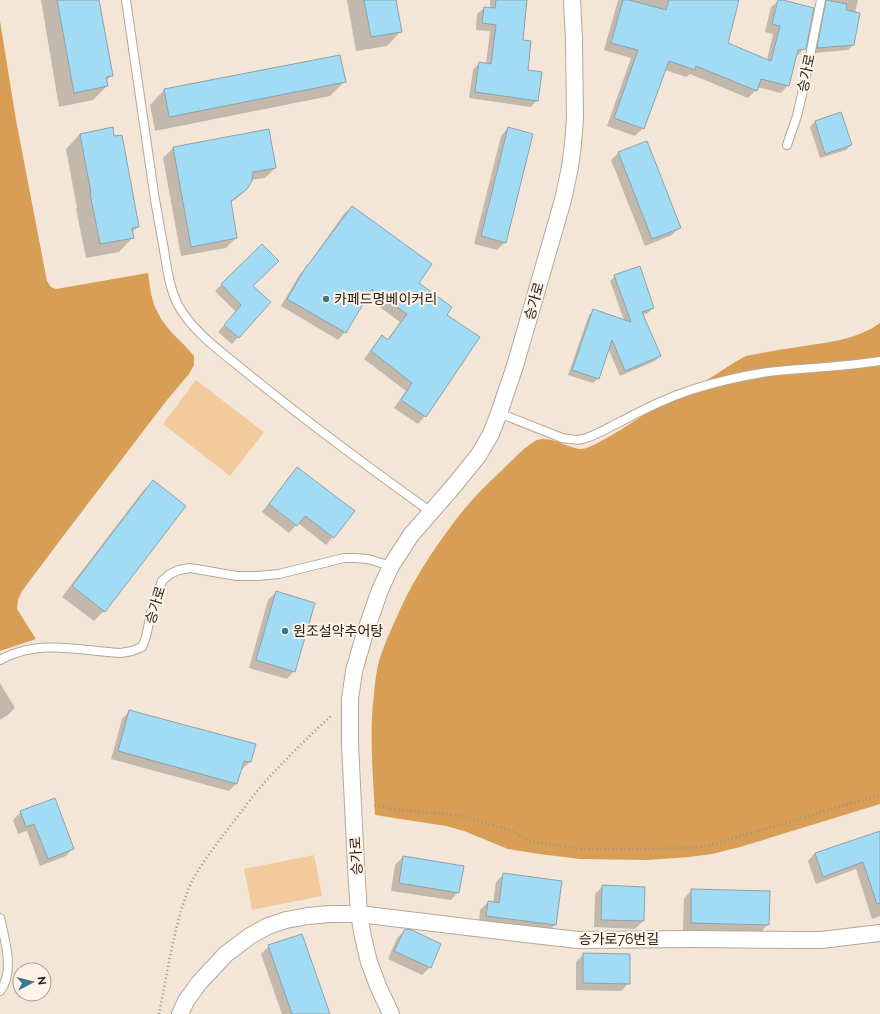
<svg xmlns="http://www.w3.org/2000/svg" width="880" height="1014" viewBox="0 0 880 1014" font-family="Raleway,'Noto Sans KR',sans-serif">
<rect width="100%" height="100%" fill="#f3e6d7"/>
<g fill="#f2ca9c">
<path d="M196,380L264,432L230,476L163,424Z"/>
<path d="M314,855L322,896L252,910L244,869Z"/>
</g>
<g fill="#d99e56">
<path d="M0,21L16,120L47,281L51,287L56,289L148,273C150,286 151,301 158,313C166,330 183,342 194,356V365L189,374L167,400L64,535L22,591L18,600L17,609L36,639L0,651Z"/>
<path d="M880,323V804L740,847L712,854L689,857L648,860L580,859L539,854L508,849L464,831L446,826L375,815C373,775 369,734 374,694C375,683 376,672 379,661C383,647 389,634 395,621C410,585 431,552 455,521C468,503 484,487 500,472C510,463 524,447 535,441C550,434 566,448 580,449C586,449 591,446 596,444C619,432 640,417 662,403C679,393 698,386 715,375C726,368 734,362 746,356C765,352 785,349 804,346C831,342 858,339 880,323Z"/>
</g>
<g fill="#0003">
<path d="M41,0H98L112,75L106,81L107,86L93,100L59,107Z"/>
<path d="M347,0H395L401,31L387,46L356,51Z"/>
<path d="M490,0H526L522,41L527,70L537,100L531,107L469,98L473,70L479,63L486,64L490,31L476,30L477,14L484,8H490Z"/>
<path d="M618,0H737L727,44L767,60L773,34L765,32L771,7L779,0L805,48L797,56H795L788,85L781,93L757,87L756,90L748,98L690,74L686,77L665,70L643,128L635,136L607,126L631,58L604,50Z"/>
<path d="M831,0H858L855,13L853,45L848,50L813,53L822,6L827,1L830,2Z"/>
<path d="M345,81L330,96L155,131L150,105L164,90Z"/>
<path d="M841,114L851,145L846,150L820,158L810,127L815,122Z"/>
<path d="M508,128L505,242L497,250L474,244L501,136Z"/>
<path d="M268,131L275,168L265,178L251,180L247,189L236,199L230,203L236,238L226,248L181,256L163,158L173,148Z"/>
<path d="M80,134L114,137L138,227L132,232L133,237L119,252L86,258L76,209L77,208L66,149Z"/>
<path d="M619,152L680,227L672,235L645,246L611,160Z"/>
<path d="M352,207L445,315L425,416L418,424L394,408L406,391L364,359L375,344L383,337L387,340L400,322L366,297L345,332L338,340L281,306L300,274L305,269L344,214Z"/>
<path d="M262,245L252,286L270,302L232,344L218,332L236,312L215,291Z"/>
<path d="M615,276L653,308L648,313L642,315L660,356L655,361L620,376L608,348L598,378L593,383L568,375L589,315L594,310L624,320L610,281Z"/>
<path d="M297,468L333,537L326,545L298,523L289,533L262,512L290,476Z"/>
<path d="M153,481L104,611L94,621L62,597L143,491Z"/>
<path d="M276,592L294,671L287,679L249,668L268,600Z"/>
<path d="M0,683L15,708L8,715L0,720Z"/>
<path d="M130,711L250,762L242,769H240L237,783L229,791L111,759L122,719Z"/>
<path d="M21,812L73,848L66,856L40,866L27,831L18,834L13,820Z"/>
<path d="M880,832V916L872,919L856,869L816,884L808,861L815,853Z"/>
<path d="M403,857L458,892L451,900L391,891L395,865Z"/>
<path d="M504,874L555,925L547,932L479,923L480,910L488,902L493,903L496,882Z"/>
<path d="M603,886L643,921L635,929L594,927L595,894Z"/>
<path d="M692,890L768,924L761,932L683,931L684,898Z"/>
<path d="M405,930L430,967L422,975L388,959L397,938Z"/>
<path d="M269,946L329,1014H282L261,954Z"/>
<path d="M584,954L629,983L621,991L576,990V962Z"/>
</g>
<g fill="#a2dbf4" stroke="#8fa2ab">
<path d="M57,0H99L113,76L106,77L108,86L74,93Z"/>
<path d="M364,0H396L402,32L371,37Z"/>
<path d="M496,0H527L523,40L531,41L528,70L542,72L538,101L475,92L479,62L491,64L496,25L482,23L484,7L495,8Z"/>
<path d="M623,0H629L666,10L669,0H739L728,43L771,61L780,26L772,24L778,0H783L814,8L806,49L798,50L789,86L761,79L757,91L696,66L695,70L669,61L644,129L614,118L638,50L611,43Z"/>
<path d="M826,0L847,4L846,10L860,13L854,45L817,48Z"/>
<path d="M340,55L346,82L169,117L164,89Z"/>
<path d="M841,112L852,145L825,154L815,121Z"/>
<path d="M113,127L114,136L122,135L139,227L132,228L134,238L100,244L90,193H91L80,134Z"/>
<path d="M508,127L533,134L506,243L481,236Z"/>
<path d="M269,129L276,168L253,172L252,181L247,189L231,201L237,238L191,247L173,147Z"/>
<path d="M647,141L681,228L652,239L618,152Z"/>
<path d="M352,206L432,264L419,283L452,307L447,315L480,337L426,417L401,400L412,383L371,351L382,335L388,340L407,314L372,289L346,333L287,299L307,265H308Z"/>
<path d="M262,244L279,261L253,286L271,302L239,338L224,325L241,305L221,284Z"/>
<path d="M640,266L654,308L642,312L661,356L625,371L612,340L599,379L572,370L593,309L631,322L614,275Z"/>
<path d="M297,467L355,511L334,538L305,516L297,526L269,504Z"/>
<path d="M153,480L186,506L105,612L72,586Z"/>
<path d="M276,591L315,603L295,672L256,660Z"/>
<path d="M129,710L256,744L251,762L244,761L237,784L118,751Z"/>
<path d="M55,798L74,849L48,859L34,824L26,827L20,811Z"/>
<path d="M880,831V903L877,904L863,862L823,877L815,853Z"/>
<path d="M403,856L464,866L459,893L399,883Z"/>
<path d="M503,873L562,881L556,925L486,916L488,901L499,903Z"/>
<path d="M602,885L645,887L644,921L601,920Z"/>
<path d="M691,889L770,891L769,925L691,923Z"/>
<path d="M405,929L412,930L441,944L431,968L394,951Z"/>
<path d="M302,934L330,1014H292L268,945Z"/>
<path d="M583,953L630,954V984L583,983Z"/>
</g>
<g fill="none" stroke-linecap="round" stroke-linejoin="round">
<defs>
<g id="service">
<path d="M126,0C136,67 145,133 155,200C158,216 161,233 164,250C167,268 169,286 177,303C191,331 223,353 247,373C306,421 368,467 431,512"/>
<path d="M787,145L797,116L804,86L821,0"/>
<path d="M499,413L562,438C569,439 576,441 583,439C597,435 609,427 622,421C644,409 667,398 691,390C716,382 742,376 768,372C805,368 843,367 880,361"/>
<path d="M0,660C40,638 79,651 121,653L132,651L142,647L146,637L151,613L162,581L170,574L179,570L190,568L237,576H257L279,574L344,558H355L368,559L391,566"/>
<path d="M0,918C5,940 15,972 0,991"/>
</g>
<g id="minor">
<path d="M180,1014L186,1001L199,983L226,954L250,936L268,926L286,920L308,916L330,914H359L516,933L578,940L693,939L801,940H821L880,933"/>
<path d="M391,1014L378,986L369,962L363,937L359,914L356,866L350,744V699L354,671L365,633L380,590L391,566L411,535L452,488L478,456L491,434L499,413L515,366L563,200L570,167L573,144L575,118L574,40L572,0"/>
</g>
</defs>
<use href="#service" stroke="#b5a89a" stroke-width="10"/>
<use href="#minor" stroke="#b5a89a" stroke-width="18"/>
<g stroke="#9c9288" stroke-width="2.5" stroke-dasharray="1 3" stroke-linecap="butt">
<path d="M375,805L393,809L464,816L511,831L532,842L582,849H644L682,848L701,847L717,843L880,795"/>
<path d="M159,1014C167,974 173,931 187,893C195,871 211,852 224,834C234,821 244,808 254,795C278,766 305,740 332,715"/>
</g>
<use href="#service" stroke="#fff" stroke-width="8"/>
<use href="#minor" stroke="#fff" stroke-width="16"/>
</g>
<g fill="#3b778f" stroke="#fef3e7" stroke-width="1.5">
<circle cx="326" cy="299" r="4"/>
<circle cx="285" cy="631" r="4"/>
</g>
<g text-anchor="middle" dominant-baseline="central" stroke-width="4" stroke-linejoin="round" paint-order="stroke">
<g font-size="14" fill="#26211c" stroke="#fef3e7">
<text transform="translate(806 73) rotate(-78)">승가로</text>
<text transform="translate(534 301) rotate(-74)">승가로</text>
<text transform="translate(155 605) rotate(-73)">승가로</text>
<text transform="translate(356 856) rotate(-93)">승가로</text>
<text x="619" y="939">승가로76번길</text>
</g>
<g font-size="14" fill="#26211c" stroke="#fef3e7" text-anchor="start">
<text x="334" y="299">카페드명베이커리</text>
<text x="293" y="631">원조설악추어탕</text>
</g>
</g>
<g transform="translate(32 982) rotate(83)"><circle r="19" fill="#fef3e7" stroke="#a89f96"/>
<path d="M0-3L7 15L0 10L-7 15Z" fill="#3b778f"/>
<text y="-6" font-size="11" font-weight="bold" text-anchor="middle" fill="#26211c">N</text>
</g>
</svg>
